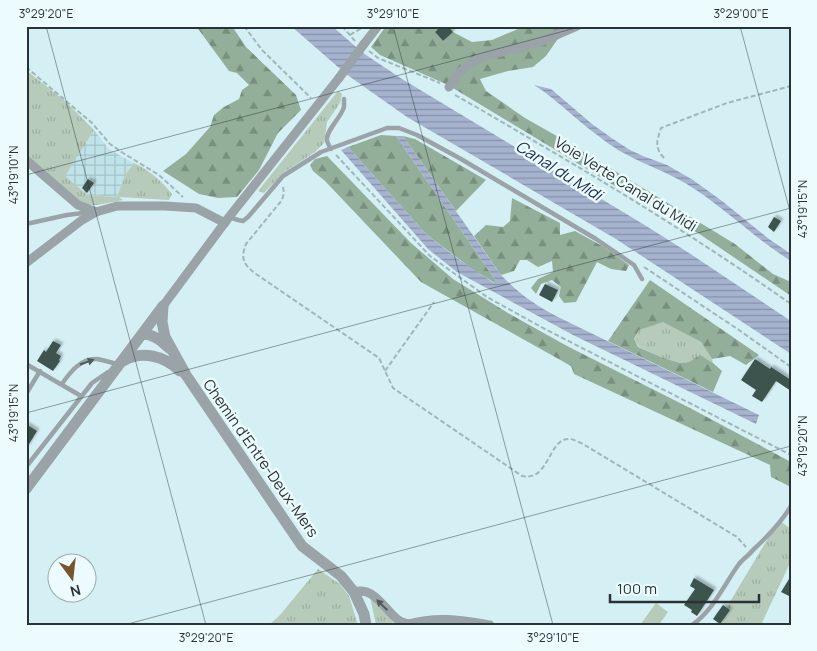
<svg xmlns="http://www.w3.org/2000/svg" width="817" height="651" viewBox="0 0 817 651" font-family="Manrope,sans-serif">
<defs>
<pattern id="industrial-grid" width="8" height="8" patternUnits="userSpaceOnUse" patternTransform="scale(1.25)"><rect width="8" height="8" fill="#c0e3e9"/><path d="M0 4h8M4 0v8" fill="none" stroke="#a5c3c8"/></pattern>
<pattern id="grass-tufts" width="24" height="20" patternUnits="userSpaceOnUse" patternTransform="scale(1.25)"><rect width="24" height="20" fill="#b6cbba"/><path d="M3 7l-1-3M5 7V3M7 7l1-3M15 17l-1-3M17 17v-4M19 17l1-3" fill="none" stroke="#9cafa0"/></pattern>
<pattern id="forest-firs" width="22" height="20" patternUnits="userSpaceOnUse" patternTransform="scale(1.25)"><rect width="22" height="20" fill="#94af99"/><path d="M5 1l3.5 6h-7zM16 11l3.5 6h-7z" fill="#798f7e"/></pattern>
<pattern id="water-rules" width="6" height="5" patternUnits="userSpaceOnUse" patternTransform="scale(1.25)"><rect width="6" height="5" fill="#a5b3cf"/><path d="M0 2.5h6" fill="none" stroke="#8692a9"/></pattern>
<filter id="shadow"><feDropShadow dx="2.5" dy="-2.5" stdDeviation="1" flood-color="#0004"/></filter>
</defs>
<rect width="100%" height="100%" fill="#d5f0f4"/>
<path fill="url(#industrial-grid)" d="M94,130L108,148L119,155L134,163L125,175L117,197L87,195L64,176Z"/>
<g fill="url(#grass-tufts)">
<path d="M26,70L65,101L94,130L65,176L87,195L117,197L125,175L134,163C150,171 161,180 172,194L169,200L119,197L123,200L97,205H84L47,175L26,155Z"/>
<path d="M338,91L342,94L340,103L327,122L324,143L315,152L283,173L264,193L258,191Z"/>
<path d="M662,321L701,342L712,359L713,363L700,356L689,362L680,363L661,357L639,347L634,340L639,330Z"/>
<path d="M779,520L791,529V561L761,625H716Z"/>
<path d="M318,569L340,584L349,596L358,625H269L280,615Z"/>
<path d="M370,597H371L393,622L394,625H376Z"/>
</g>
<g fill="url(#forest-firs)">
<path d="M196,26H232L246,47L296,95L301,110L278,133L259,170L237,197L218,198L199,194L163,171L186,154L210,127L214,115L224,107L239,99L242,90L249,85L237,73L229,71Z"/>
<path d="M386,26H441L435,32L443,41L453,32L472,42L492,40L525,26H575L562,33L546,56L533,67L508,71L480,79L486,91L525,118L569,143L735,244L773,274L791,282V296L701,235L654,206L615,186L448,85L380,55L371,47Z"/>
<path d="M381,135L396,136L496,281L495,283L472,269L426,234L348,147Z"/>
<path d="M403,136L415,139L486,180L456,211Z"/>
<path d="M327,156L411,243L453,279L508,313L567,346L690,408L791,462V487L771,477L770,465L574,374L571,366L421,282L325,181L313,171L310,165L315,159Z"/>
<path d="M512,198L560,223V235L575,231L604,247L629,265L626,271L611,269L597,262L576,302L564,303L559,296L561,287L552,280L541,284L536,294L531,288L538,279L553,272L552,261L538,267L527,260H520L514,271L501,275L474,236L486,225L503,227L510,221Z"/>
<path d="M650,280L759,355L746,365L730,356L712,359L701,342L663,322L639,330L634,339L638,347L661,357L680,363L689,362L700,355L713,363L722,371L713,392L608,341Z"/>
</g>
<path fill="#b6cbba" d="M656,603L668,612L659,625H640Z"/>
<g fill="url(#water-rules)">
<path d="M291,26H332L363,53L402,79L643,224L689,253L791,321V354L616,239L407,117L346,74Z"/>
<path d="M534,85L551,89L592,124L613,139L630,150L643,156L667,165L693,180L722,201L769,239L791,254V261C757,240 729,212 696,190C669,171 636,163 609,144C596,134 582,124 570,113C558,103 547,93 534,85Z"/>
<path d="M396,136H403L501,275C518,293 536,306 558,317L759,415L756,424L573,335L457,272L428,249L341,150L348,147L426,234L458,259L494,283L496,281Z"/>
</g>
<g fill="#3d534e" filter="url(#shadow)">
<path d="M441,26H448L453,32L443,41L435,32Z"/>
<path d="M88,179L94,183L87,193L82,188Z"/>
<path d="M774,217L781,221L774,232L768,227Z"/>
<path d="M545,284L558,290L552,302L539,295Z"/>
<path d="M53,341L61,345L56,353L61,356L59,360L60,361L53,371L37,361L44,350L46,352Z"/>
<path d="M755,359L770,369L771,367L791,380V391L776,381L762,402L752,396L756,390L741,380Z"/>
<path d="M26,424L37,431L26,449Z"/>
<path d="M791,576V597L781,592Z"/>
<path d="M694,578L714,590L697,616L691,612L692,610L684,605L695,589L690,586Z"/>
<path d="M723,605L730,610L720,624L713,619Z"/>
</g>
<g fill="none" stroke-linecap="round" stroke-linejoin="round">
<g stroke="#a0b6ba" stroke-width="2" stroke-dasharray="5 2.5" stroke-linecap="butt">
<path d="M244,26L262,50L311,98"/>
<path d="M342,26L355,41"/>
<path d="M350,35L365,26"/>
<path d="M369,51L378,58L440,83"/>
<path d="M26,67L92,123L110,144L123,153L159,175L183,197"/>
<path d="M455,95C491,115 527,137 563,158C641,204 717,252 791,304"/>
<path d="M336,155L430,256L487,297L543,328L791,455"/>
<path d="M664,158C654,147 657,141 661,128L727,103L791,86"/>
<path d="M283,187L284,193L282,200L246,244C240,259 244,265 256,274L379,358L393,388L522,476C550,482 548,437 570,439C576,440 583,444 588,447L737,537L746,547"/>
<path d="M644,267L739,330L791,367"/>
<path d="M385,371L434,302"/>
</g>
<g stroke="#9aa3a8" stroke-width="4.5">
<path d="M331,149C330,148 328,143 327,141C325,131 341,118 344,107C344,106 344,100 344,99"/>
<path d="M229,217L238,220L243,221L248,217L283,176L321,152L387,128H399L417,135L461,159L596,239L634,265L642,279"/>
<path d="M26,224L67,215L91,212"/>
<path d="M26,364L81,396"/>
<path d="M62,384C70,372 81,358 97,359C103,360 110,362 117,364"/>
<path d="M26,394L40,371"/>
<path d="M26,467L92,383L108,372"/>
<path d="M692,625C713,611 725,583 739,564C743,559 749,555 753,550C767,537 781,523 791,506"/>
</g>
<g stroke="#9aa3a8" stroke-width="9">
<path d="M364,44L378,26"/>
<path d="M449,87L459,73L472,62L483,57L540,42L577,26"/>
<path d="M26,160L78,205L96,212"/>
<path d="M26,263L82,220L96,212L117,206H165L196,208L225,223"/>
<path d="M163,306L229,217L339,78"/>
<path d="M354,592C374,586 384,609 397,619C400,622 405,623 408,624V625"/>
<path d="M408,624C438,616 460,620 490,625"/>
</g>
<g stroke="#9aa3a8" stroke-width="11">
<path d="M163,306L162,322L165,337L186,375L302,546L341,576L354,592L364,614L366,625"/>
<path d="M143,334C153,334 162,341 169,348"/>
<path d="M123,361C142,350 165,356 180,371"/>
<path d="M26,489L163,306"/>
</g>
<path stroke="#9aa3a8" stroke-width="9" d="M339,78L364,44"/>
</g>
<defs><path id="oneway-solid" d="M-6-.8H1V-3.2L6.5 0L1 3.2V.8H-6Z" transform="scale(1.25)"/></defs>
<g fill="#515a5d">
<use href="#oneway-solid" transform="translate(87 362) rotate(-19)"/>
<use href="#oneway-solid" transform="translate(382 605) rotate(-136)"/>
</g>
<path fill="none" stroke="#293335" stroke-width="1" stroke-opacity="0.45" d="M46,26L206,625M393,26L553,625M740,26L791,215M26,175L583,26M26,413L791,208M124,625L791,446"/>
<g text-anchor="middle" dominant-baseline="central" stroke-width="5" stroke-linejoin="round" paint-order="stroke">
<g font-size="15" fill="#293335" stroke="#ebfbfe">
<text transform="translate(626 184) rotate(32)">Voie Verte Canal du Midi</text>
<text transform="translate(261 458) rotate(55)">Chemin d'Entre-Deux-Mers</text>
</g>
<g font-size="16" font-style="italic" fill="#1a2c52" stroke="#ebfbfe">
<text transform="translate(559 170) rotate(32)">Canal du Midi</text>
</g>
</g>
<rect width="817" height="651" fill="none" stroke="#ebfbfe" stroke-width="55"/>
<g transform="translate(72 578) rotate(165)"><circle r="24" fill="#ebfbfe" stroke="#9dabae"/>
<path d="M0-4L9 19L0 12L-9 19Z" fill="#77552d"/>
<text y="-8" font-size="14" font-weight="bold" text-anchor="middle" fill="#293335">N</text>
</g>
<path d="M610 594v8h149v-8" fill="none" stroke="#293335" stroke-width="2.5"/>
<text x="617" y="594" font-size="15" fill="#293335" stroke="#ebfbfe" stroke-width="4" paint-order="stroke">100 m</text>
<rect x="28" y="28" width="762" height="596" fill="none" stroke="#293335" stroke-width="2"/>
<g font-size="12" text-anchor="middle" fill="#293335">
<text x="46" y="18">3°29'20"E</text>
<text x="393" y="18">3°29'10"E</text>
<text x="741" y="18">3°29'00"E</text>
<text transform="translate(14 175) rotate(-90)" y="4">43°19'10"N</text>
<text transform="translate(803 209) rotate(-90)" y="4">43°19'15"N</text>
<text transform="translate(14 413) rotate(-90)" y="4">43°19'15"N</text>
<text transform="translate(803 446) rotate(-90)" y="4">43°19'20"N</text>
<text x="206" y="642">3°29'20"E</text>
<text x="553" y="642">3°29'10"E</text>
</g>
</svg>
